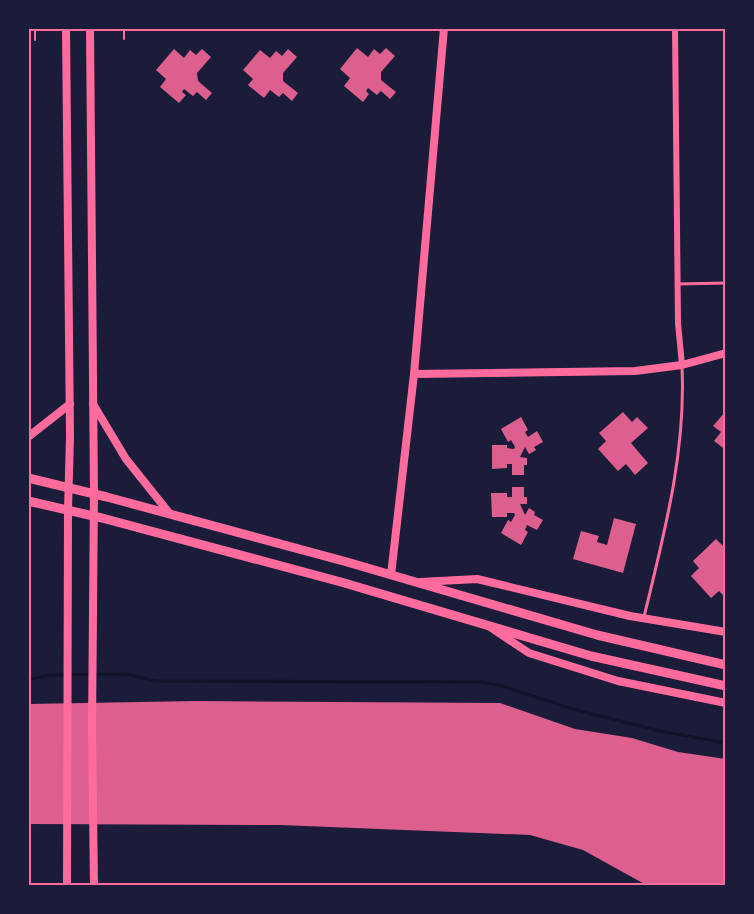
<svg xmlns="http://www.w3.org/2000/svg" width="754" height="914" viewBox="0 0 754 914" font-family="'Noto Sans',sans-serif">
<rect width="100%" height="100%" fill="#1b1b3a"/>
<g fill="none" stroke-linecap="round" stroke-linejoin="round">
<path stroke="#12122b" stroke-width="3" d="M28,680L49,675L126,674L155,681L479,682L499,685L573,709L596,715L660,731L726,743"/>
</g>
<g fill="#dd5f8e">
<path d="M357,48L368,57L374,49L380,54L386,48L395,56L381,72V80L396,92L390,99L381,91L377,95L368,88L366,91L369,94L363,102L344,86L350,78L340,69Z"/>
<path d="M174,49L184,58L190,50L196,55L202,49L211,57L197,73L198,81L212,93L206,100L197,92L193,96L184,89L182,92L186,95L179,103L160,87L166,79L156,70Z"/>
<path d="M288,49L297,57L283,73V81L298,93L292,101L283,93L279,97L270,90L264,98L248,85L253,79L243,70L260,50L270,58L276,51L282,56Z"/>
<path d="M726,411V450L714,441L721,432L713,426Z"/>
<path d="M623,412L632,422L637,417L648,428L631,443L648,463L635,475L626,464L618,471L598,449L606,441L599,433Z"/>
<path d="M521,417L528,430L525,432L528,437L537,431L543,442L534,447L536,450L529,454L525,447L520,457L527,458V465H524V475H512V464H507V468L492,469V445H507V448L514,449L515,447L511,440L508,442L501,429Z"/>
<path d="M512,487H524V497H527V504H520L525,515L529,508L535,512L534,515L543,520L537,530L527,525L525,530L528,532L521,545L501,533L508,520L511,522L515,515L514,513H507V517H492L491,493H507V497H512Z"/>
<path d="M614,518L636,524L623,573L573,559L581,531L599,536L597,542L607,545Z"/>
<path d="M716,539L726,549V569L724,571L726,572V598L719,591L711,598L691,576L699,568L693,561Z"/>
<path d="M197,701L500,703L575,729L632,738L678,752L726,759V886H648L583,850L530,835L280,825L28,824V704Z"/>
</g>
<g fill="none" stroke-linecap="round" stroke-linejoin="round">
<g stroke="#ff6b9d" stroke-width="2">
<path d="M35,28V40"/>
<path d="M124,28V39"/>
</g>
<g stroke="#ff6b9d" stroke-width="3">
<path d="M679,284L726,283"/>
<path d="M644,617C664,534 686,453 682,367"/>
</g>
<path stroke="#ff6b9d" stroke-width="6" d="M675,28L678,323L682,365"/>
<g stroke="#ff6b9d" stroke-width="8">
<path d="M414,374L635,371L682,365L726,353"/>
<path d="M391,575L414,374L444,28"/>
</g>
<g stroke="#ff6b9d" stroke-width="8">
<path d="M66,28L70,437L68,510L67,886"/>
<path d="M90,28L94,494L92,729L94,886"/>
<path d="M93,404L126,459L170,514"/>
<path d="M28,437L70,404"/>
<path d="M420,582L477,579L630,616L726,632"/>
<path d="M490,627L529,653L618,681L726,703"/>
</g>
<g stroke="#ff6b9d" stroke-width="9">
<path d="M28,478L107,497L347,562L597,635L726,665"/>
<path d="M28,501L102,518L341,582L591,656L726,686"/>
</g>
</g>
<rect width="754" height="914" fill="none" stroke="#1b1b3a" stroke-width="60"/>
<rect x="30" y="30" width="694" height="854" fill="none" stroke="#ff6b9d" stroke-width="2"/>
</svg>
